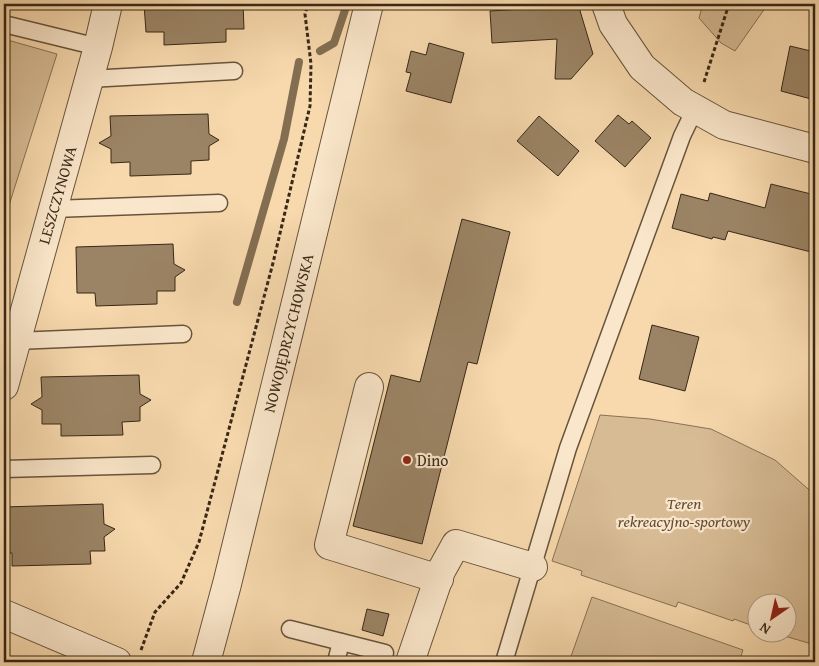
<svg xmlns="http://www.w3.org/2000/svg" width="819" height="666" viewBox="0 0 819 666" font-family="'Gentium Book Plus',serif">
<rect width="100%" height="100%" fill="#f7d9ad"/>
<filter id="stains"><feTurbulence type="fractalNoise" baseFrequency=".004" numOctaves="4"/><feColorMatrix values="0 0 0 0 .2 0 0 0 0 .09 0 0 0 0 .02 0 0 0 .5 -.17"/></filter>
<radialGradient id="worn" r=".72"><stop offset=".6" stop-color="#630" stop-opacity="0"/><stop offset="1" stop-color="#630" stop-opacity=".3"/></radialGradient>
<g fill="#d7bb94" stroke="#887256">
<path d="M703,4H768L735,51L721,43L699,18Z"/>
<path d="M4,39L57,54L4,221Z"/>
<path d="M600,415L650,419L711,429L775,460L815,495V645L778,634H786V604H756V627L734,619L733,621L678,602L676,607L581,575L582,571L552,561Z"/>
<path d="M592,597L743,650L739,662H569Z"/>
</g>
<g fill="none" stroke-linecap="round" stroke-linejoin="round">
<g stroke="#846e52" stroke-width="8">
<path d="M320,51L334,43L347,4"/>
<path d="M237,302L284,139L299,62"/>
</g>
</g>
<g fill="#9b8465" stroke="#382817">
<path d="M144,4H243L244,29H226V42L164,45V32H146Z"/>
<path d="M553,4H578L593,54L571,79H555L557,39L492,43L490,11L554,7Z"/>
<path d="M429,43L464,53L451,103L406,91L411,73L406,72L411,51L426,55Z"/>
<path d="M790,46L815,52V100L781,91Z"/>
<path d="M208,114L209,134L219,140L209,146V160L191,161V174L130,176V162L111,163V149L99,143L111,136L110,116Z"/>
<path d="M618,115L629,124L632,121L651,138L625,167L595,141Z"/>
<path d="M539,116L579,151L558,176L517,141Z"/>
<path d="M771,184L815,195V253L728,231L725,240L713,237L712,239L672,228L681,194L708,201L710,193L765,208Z"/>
<path d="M462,219L510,232L477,364L468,362L422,544L353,526L391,375L420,382Z"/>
<path d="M173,244L174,264L185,270L175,277V291H157V304L96,306L95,293H77L76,247Z"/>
<path d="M652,325L699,337L685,391L639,379Z"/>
<path d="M139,375L140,394L151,400L140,407V421L122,422L123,435L61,436V424H42V410L31,404L42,397L41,377Z"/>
<path d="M103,504L104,524L115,529L104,537L105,551H90L91,564L12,566V553H4V507Z"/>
<path d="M367,609L389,614L383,636L362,630Z"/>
</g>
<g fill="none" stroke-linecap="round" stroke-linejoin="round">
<defs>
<g id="service">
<path d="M4,24L98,47"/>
<path d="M89,79L234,71"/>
<path d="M53,209L219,203"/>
<path d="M16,341L183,334"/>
<path d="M4,469L152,465"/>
<path d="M290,629L385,653"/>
<path d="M336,662L341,642"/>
<path d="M504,662L568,448L682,136L695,109"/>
</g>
<g id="minor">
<path d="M606,4L613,24L642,67L683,102L724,125L815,149"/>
<path d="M4,386L98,47L108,4"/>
<path d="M369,387L329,545L439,579"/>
<path d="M4,614L117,662"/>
<path d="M410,662L441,571L456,544L533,567"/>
</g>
<path id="tertiary" d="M206,662L227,584L369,4"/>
</defs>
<use href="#service" stroke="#68543c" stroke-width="19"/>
<use href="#minor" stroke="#68543c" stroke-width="30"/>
<use href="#tertiary" stroke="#68543c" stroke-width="30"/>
<g stroke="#382817" stroke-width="3" stroke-dasharray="4 2.5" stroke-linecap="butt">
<path d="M704,82L729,4"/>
<path d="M141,650L155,612L181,583L199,542L273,263L310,106L311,64L305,14L308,4"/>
</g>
<use href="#service" stroke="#fae6ca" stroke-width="16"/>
<use href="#minor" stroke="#fae6ca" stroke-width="28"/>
<use href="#tertiary" stroke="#fae6ca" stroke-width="28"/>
</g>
<circle fill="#8f2418" stroke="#fae6ca" stroke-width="2" cx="407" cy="460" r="5"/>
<g text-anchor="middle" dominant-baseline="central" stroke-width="4.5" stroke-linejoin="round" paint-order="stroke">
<g font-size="16" fill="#382817" stroke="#fae6ca">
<text transform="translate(57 195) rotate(-74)">LESZCZYNOWA</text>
<text transform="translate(288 333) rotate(-76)">NOWOJĘDRZYCHOWSKA</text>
</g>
<g font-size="16" fill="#382817" stroke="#fae6ca" text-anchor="start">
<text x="417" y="460">Dino</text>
</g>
<g font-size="16" font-style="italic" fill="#604d36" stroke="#fae6ca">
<text x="684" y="503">Teren<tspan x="684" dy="18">rekreacyjno-sportowy</tspan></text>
</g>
</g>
<rect width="819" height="666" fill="none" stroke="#f7d9ad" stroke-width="20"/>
<rect x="5" y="5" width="809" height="656" fill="none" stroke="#382817" stroke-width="2.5"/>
<rect x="10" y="10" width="799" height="646" fill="none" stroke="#382817"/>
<g transform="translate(772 618) rotate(214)"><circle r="24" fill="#fae6ca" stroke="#ac9a82"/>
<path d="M0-4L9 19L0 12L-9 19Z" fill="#8f2418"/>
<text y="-8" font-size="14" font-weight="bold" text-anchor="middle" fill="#382817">N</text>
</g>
<rect width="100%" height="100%" filter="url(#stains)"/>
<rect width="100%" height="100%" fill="url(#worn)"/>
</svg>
